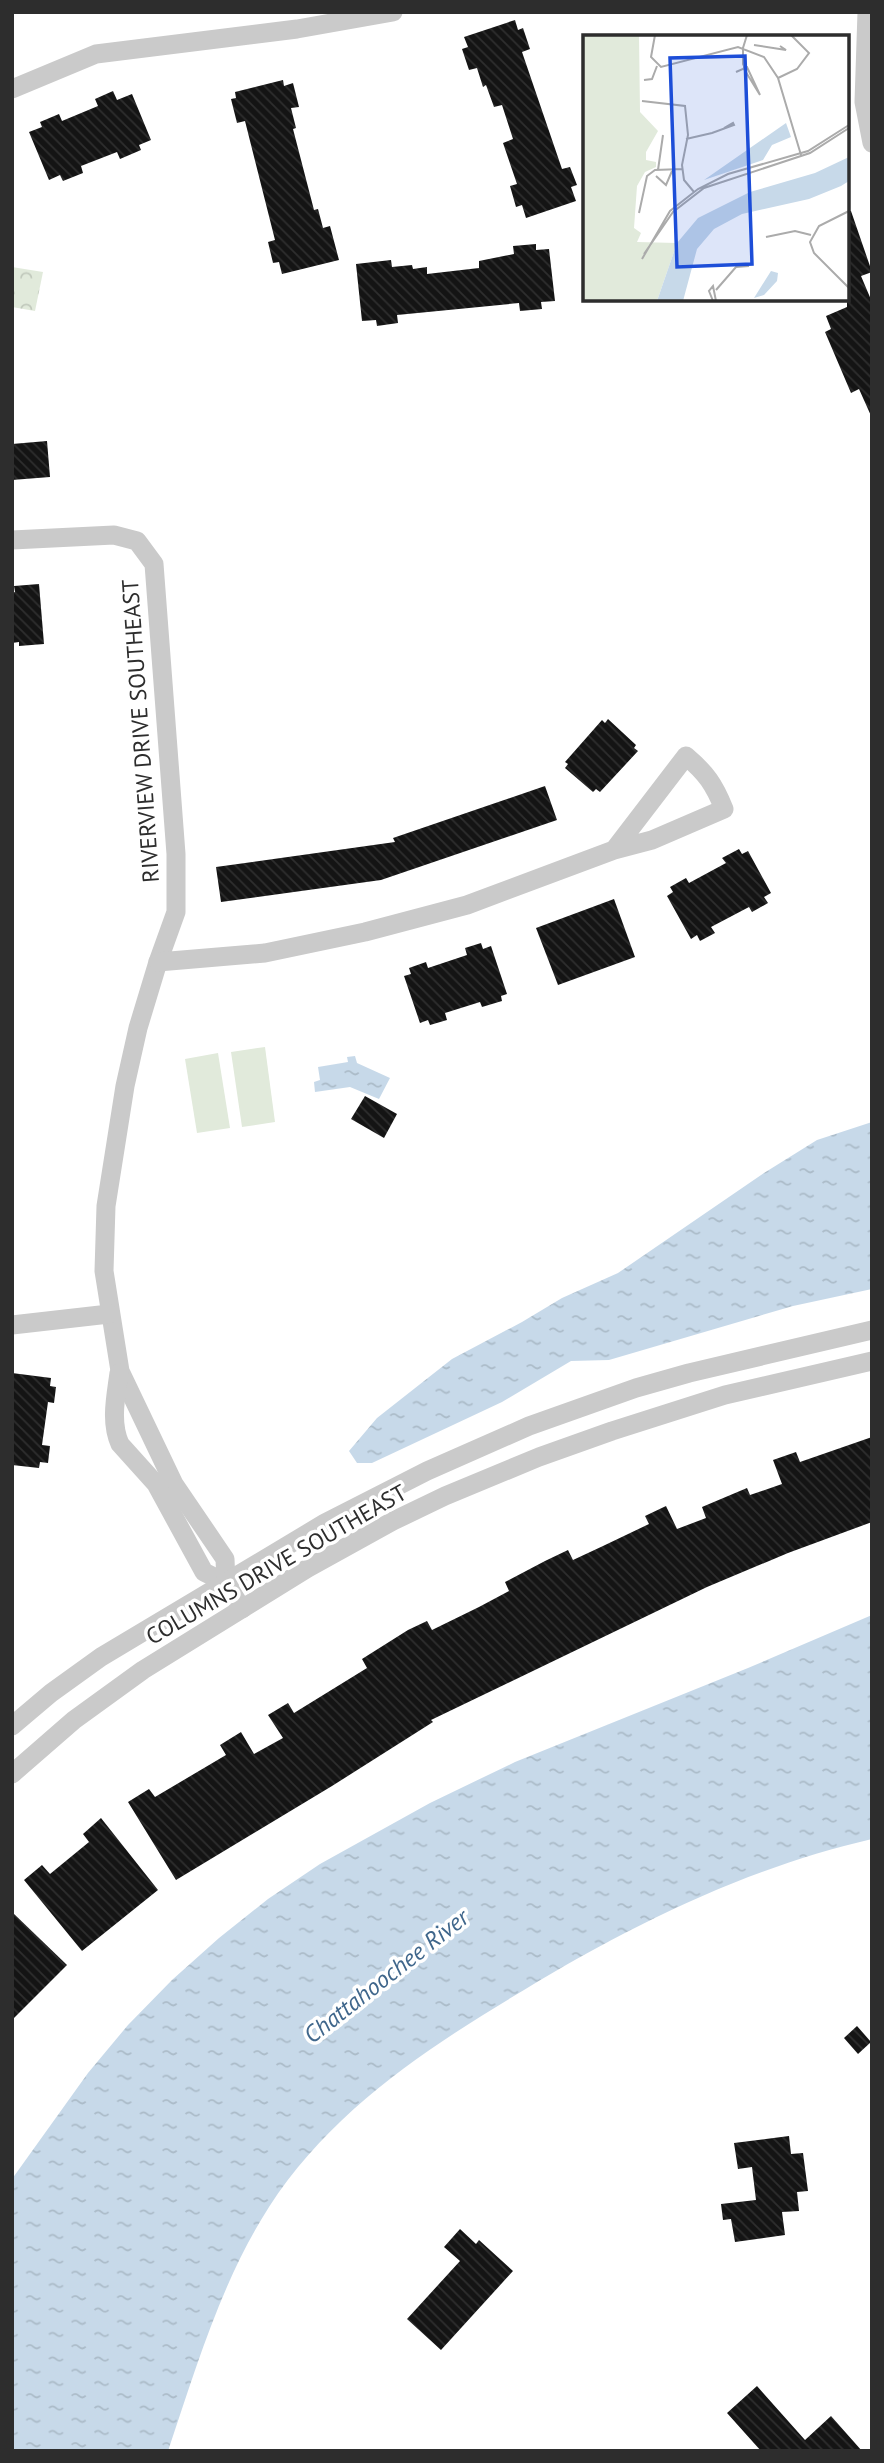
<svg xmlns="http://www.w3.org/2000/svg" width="884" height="2463" viewBox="0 0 884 2463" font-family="'PT Sans',sans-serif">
<defs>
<pattern id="park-crowns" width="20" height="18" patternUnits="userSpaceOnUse" patternTransform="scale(1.75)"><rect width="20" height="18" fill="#e1eadb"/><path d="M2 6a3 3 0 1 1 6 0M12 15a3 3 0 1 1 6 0" fill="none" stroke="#c1c9bc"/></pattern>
<pattern id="water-ripples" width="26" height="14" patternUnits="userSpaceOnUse" patternTransform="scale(1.75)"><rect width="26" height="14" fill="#c7d9e9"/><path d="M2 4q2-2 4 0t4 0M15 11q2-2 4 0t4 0" fill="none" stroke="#abbbc8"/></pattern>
<pattern id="building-back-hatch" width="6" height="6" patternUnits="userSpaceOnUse" patternTransform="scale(1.75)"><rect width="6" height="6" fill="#141414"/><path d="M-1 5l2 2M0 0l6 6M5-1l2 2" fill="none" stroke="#2e2e2e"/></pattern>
</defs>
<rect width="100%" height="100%" fill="#fff"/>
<path fill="url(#park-crowns)" d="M12,267L43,272L35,311L12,307Z"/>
<g fill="#e1eadb">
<path d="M265,1047L275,1122L242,1127L231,1052Z"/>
<path d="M218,1053L230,1128L197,1133L185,1059Z"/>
</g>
<g fill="url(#water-ripples)">
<path d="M355,1056L357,1063L390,1078L379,1099L350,1087L315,1092L314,1082L320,1080L318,1067L348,1062L347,1057Z"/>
<path d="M872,1122V1289L793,1306L609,1360L571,1361L502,1402L372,1463H357L349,1451L377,1418L452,1359L522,1322L562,1298L618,1273L764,1173L817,1140Z"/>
<path d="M872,1615V1839C747,1868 633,1924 524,1990C427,2048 332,2110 269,2207C221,2282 196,2368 168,2451H12V2179L88,2073L128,2025L172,1980L219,1938L268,1899L320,1864L430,1803L515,1762L748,1668Z"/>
</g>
<g fill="url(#building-back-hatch)">
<path d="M515,20L518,30L523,28L530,49L522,52L562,169L570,167L577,185L571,187L576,201L526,218L522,205L516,207L510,186L517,184L503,143L513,139L502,105L494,107L486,85L483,87L477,68L469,70L462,49L468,47L464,37Z"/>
<path d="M283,80L284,86L293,83L299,107L291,108L296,128L293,129L314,210L318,209L323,228L330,226L339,260L282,274L279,262L273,263L268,242L275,240L245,121L237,123L231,99L236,98L235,92Z"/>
<path d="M113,91L117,100L132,94L151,140L139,145L141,150L120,159L117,152L81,166L83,173L63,181L60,175L49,180L29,132L42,127L40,122L59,114L62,121L98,106L95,99Z"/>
<path d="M847,211H851L872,272L861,276L872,302V418L859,389L851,393L825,332L831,329L826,316L847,307Z"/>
<path d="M536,244V250L549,249L555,301L541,302L542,309L520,311L519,303L397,315L398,323L377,326L376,320L362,321L356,264L391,260L392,267L412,265L413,269L427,267V274L479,268V261L514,254L513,246Z"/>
<path d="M47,441L50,477L12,480V444Z"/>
<path d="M39,584L44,644L19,646V642L12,643V593L15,592L14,586Z"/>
<path d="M608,719L636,745L634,748L638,751L600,792L596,789L593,792L565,768L568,764L565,762L602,720L605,723Z"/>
<path d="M545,786L557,820L381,880L221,902L216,867L395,842L393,838Z"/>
<path d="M739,849L742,854L748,851L771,893L764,897L768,903L752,912L749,907L711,927L715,933L700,941L697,935L691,939L667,896L673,892L670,887L686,878L689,883L726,863L722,858Z"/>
<path d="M614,899L635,957L558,985L536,928Z"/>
<path d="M481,943L483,949L491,946L507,994L501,996L502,1001L482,1007L480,1002L445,1013L447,1020L430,1025L428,1020L420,1023L404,976L411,974L409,968L426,962L428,968L467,955L465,948Z"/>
<path d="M365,1096L397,1114L384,1138L351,1119Z"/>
<path d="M12,1373L51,1378L50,1386L56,1387L54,1403L48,1402L42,1445L50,1446L48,1463L40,1462L39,1468L12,1465Z"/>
<path d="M872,1437V1522L788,1553L707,1587L431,1720L433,1722L332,1786L176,1880L128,1802L149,1789L155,1797L226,1755L220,1745L241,1732L254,1754L283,1738L268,1715L288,1703L294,1713L367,1668L362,1659L408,1630L427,1621L432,1630L479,1607L509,1591L505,1582L545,1561L568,1550L573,1560L603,1546L649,1524L645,1516L666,1506L677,1529L706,1518L702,1507L747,1488L750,1495L782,1484L773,1460L796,1452L800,1462Z"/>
<path d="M101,1818L158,1890L82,1951L24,1880L42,1865L50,1874L89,1842L83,1834Z"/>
<path d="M12,1912L67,1965L12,2020Z"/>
<path d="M857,2026L871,2042L858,2054L844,2038Z"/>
<path d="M789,2136L791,2154L803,2153L808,2191L797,2192L799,2211L782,2212L785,2235L735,2242L731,2219L723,2220L721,2204L756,2200L752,2167L738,2169L734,2143Z"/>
<path d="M460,2229L476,2244L479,2240L513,2271L441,2350L407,2319L460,2261L444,2247Z"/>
<path d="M757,2386L805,2440L831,2416L862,2451H761L727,2413Z"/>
</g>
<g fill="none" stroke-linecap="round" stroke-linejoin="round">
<g stroke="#cacaca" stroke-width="19">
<path d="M867,12L864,102L872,143"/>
<path d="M12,89L96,54L297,29L393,12"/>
<path d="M12,540L114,535L137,541L154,564L176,854V912L158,962L138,1028L125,1086L106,1206L104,1271L120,1371L174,1484L225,1559L226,1583L242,1609"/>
<path d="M158,962L265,953L365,932L467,905L614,850L652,840L724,809C714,784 706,773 686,756L614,850"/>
<path d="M12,1325L109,1314"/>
<path d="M119,1373C116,1396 110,1422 120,1444L156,1484L204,1572L226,1583"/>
<path d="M12,1726L51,1693L101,1657L325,1523L427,1471L529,1426L636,1388L689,1373L872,1330"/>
<path d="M12,1774L74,1720L143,1670L308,1568L393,1521L445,1496L539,1457L612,1431L725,1395L872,1361"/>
</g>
</g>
<g text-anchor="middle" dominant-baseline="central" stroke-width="7" stroke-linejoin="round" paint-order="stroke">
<g font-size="23" fill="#2d2d2d" stroke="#fff">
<text transform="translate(140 731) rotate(-94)">RIVERVIEW DRIVE SOUTHEAST</text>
<text transform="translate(276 1564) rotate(-30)">COLUMNS DRIVE SOUTHEAST</text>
</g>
<g font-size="24" font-style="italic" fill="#3f668b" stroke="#fff">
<text transform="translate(386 1976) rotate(-38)">Chattahoochee River</text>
</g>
</g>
<g transform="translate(583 35)">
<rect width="266" height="266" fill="#fff"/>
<path d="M0,0H56L57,77L75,96L63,117V125L73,127V132L62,137L54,151L51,193L58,198L54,207L94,208L74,266H0Z" fill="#e1eadb"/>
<path d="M203,88L208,102L189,110L180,125L121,145ZM266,122V146L258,151L226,164L159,179L131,194L114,214L100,266H74L94,208L115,183L167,157L232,138ZM188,236L195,238L194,246L181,260L171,263Z" fill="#c7d9e9"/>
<path fill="none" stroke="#ababab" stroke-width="2" d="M72,0L68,22L78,32L155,12L181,22L195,43L218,120M171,10L203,15L197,11M153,37L160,34L162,32H164L177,60L161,34V31L160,29V13L164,0M195,43L214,34L226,18L208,0M61,45L69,44L74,31M59,66L102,71L105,100L99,130L101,145L111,157M103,104L129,98L151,90L150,88L141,93M75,135L80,100M73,141L83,150L89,136M266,176L236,191L227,207L231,218L266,253M56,178L64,141L72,135L99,134M183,202L212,196L228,200M61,219L90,177L121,153L227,118L266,93M59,224L87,176L115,154L145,139L225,116L266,90M133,255L153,232L166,231M130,266L126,256L130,251L133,266"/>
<path fill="#1d4ed8" fill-opacity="0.15" stroke="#1d4ed8" stroke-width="3.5" d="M162,21L169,229L94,232L87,23Z"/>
<rect width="266" height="266" fill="none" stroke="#2d2d2d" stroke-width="3.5"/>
</g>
<rect width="884" height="2463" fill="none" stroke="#2d2d2d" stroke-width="28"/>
</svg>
